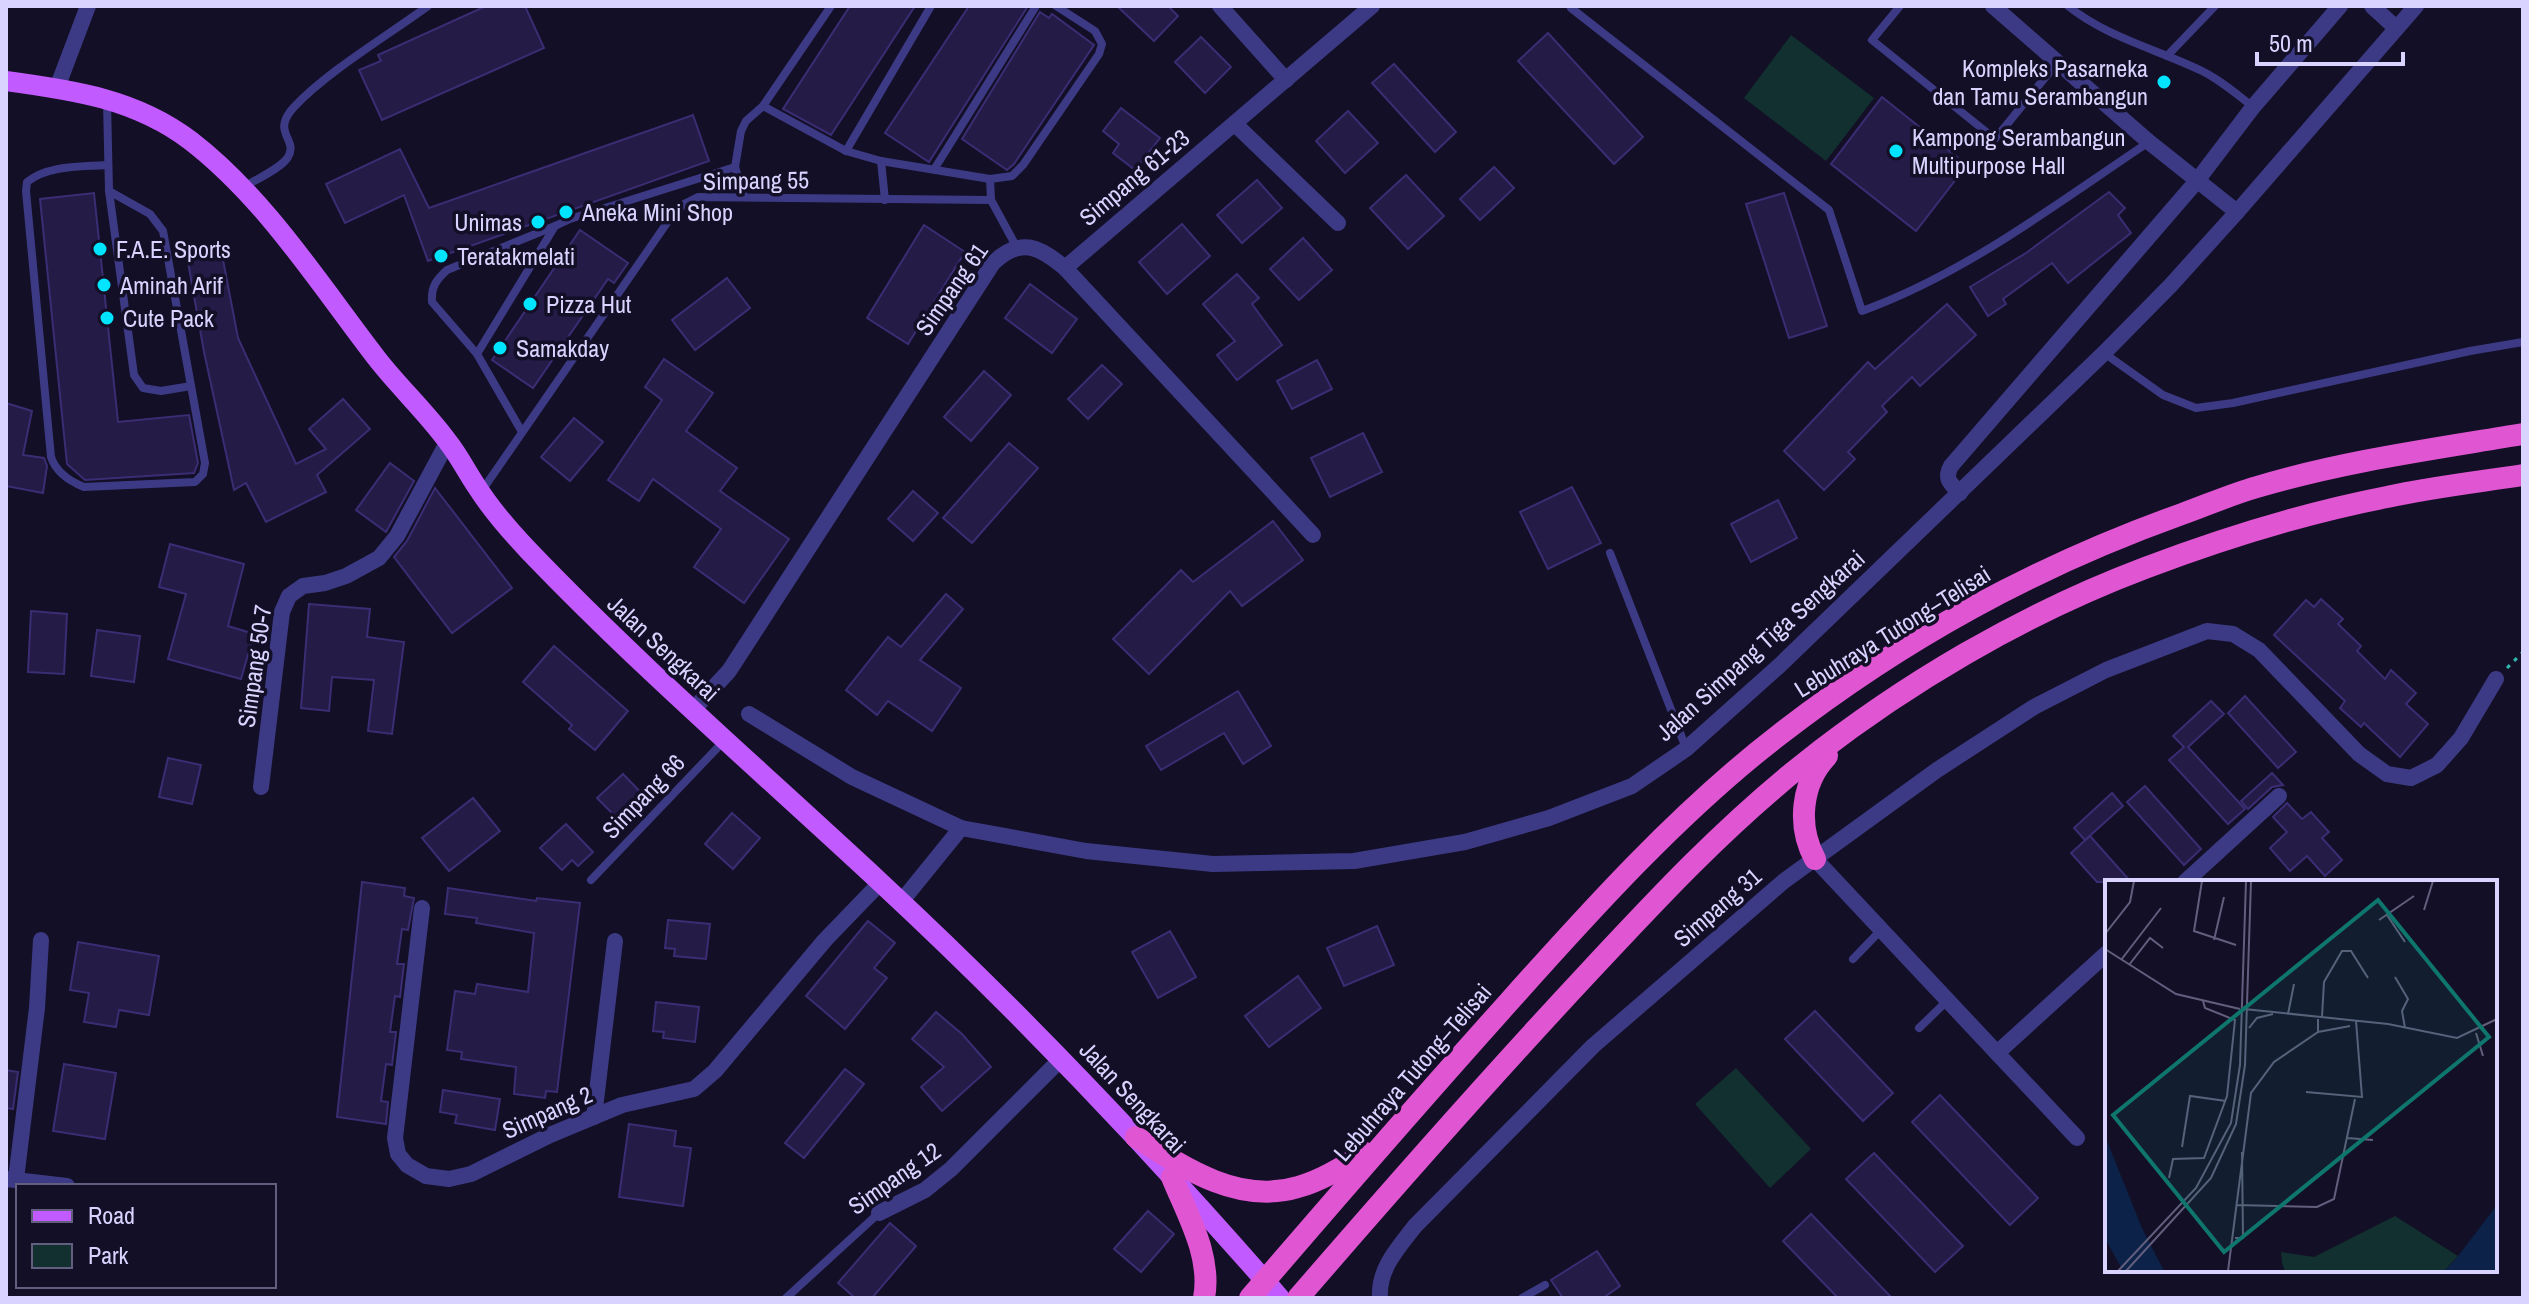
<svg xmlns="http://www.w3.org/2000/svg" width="2529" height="1304" viewBox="0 0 2529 1304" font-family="'Archivo Narrow',sans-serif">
<rect width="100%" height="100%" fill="#130f26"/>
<g fill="#12302f">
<path d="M1791,35L1874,98L1826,161L1744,98Z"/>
<path d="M1736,1068L1811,1149L1770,1188L1695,1104Z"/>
</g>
<g fill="#241b47" stroke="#3b2d73" stroke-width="2">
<path d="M486,6H525L544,48L382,120L359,70L381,61L378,55Z"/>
<path d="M850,6H915L831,135L783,109Z"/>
<path d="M969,6H1028L929,162L885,133Z"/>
<path d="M1117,6H1168L1178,16L1154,41Z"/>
<path d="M1040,12L1049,18L1052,14L1094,45L1014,164L1007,170L962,139Z"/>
<path d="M1548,33L1643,137L1614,164L1518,61Z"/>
<path d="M1201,37L1231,67L1205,93L1175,62Z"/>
<path d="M1394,64L1456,132L1435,152L1372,83Z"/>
<path d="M1882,97L1967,165L1916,231L1831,164Z"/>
<path d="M1121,108L1160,138L1135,170L1113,153L1119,144L1103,131Z"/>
<path d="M1348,111L1378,143L1345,173L1316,141Z"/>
<path d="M693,115L709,161L428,261L404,195L345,223L326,184L400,149L429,208Z"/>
<path d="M1494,167L1514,188L1480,220L1460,199Z"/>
<path d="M1406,175L1444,216L1408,249L1370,208Z"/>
<path d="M1257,180L1282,208L1242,243L1217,215Z"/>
<path d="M2109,192L2125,208L2118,215L2131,233L2068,283L2052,263L2003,299L2006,304L1988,316L1970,287L2026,253Z"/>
<path d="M94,193L118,422L189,415L198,463L194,473L85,480L67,464L40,199Z"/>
<path d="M1784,193L1827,326L1789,338L1746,204Z"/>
<path d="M1182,224L1210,256L1167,294L1139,262Z"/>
<path d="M924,225L965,252L908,344L867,318Z"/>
<path d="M580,230L628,263L614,283L608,279L533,388L492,360Z"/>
<path d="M1303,238L1332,270L1299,300L1270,269Z"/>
<path d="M220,244L238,338L296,464L326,449L309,429L343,399L370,429L317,475L326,492L266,522L246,483L234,490L204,352L186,251Z"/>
<path d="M1237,274L1259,298L1252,304L1282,345L1237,380L1217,355L1235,341L1203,304Z"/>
<path d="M727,278L750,308L695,350L672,320Z"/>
<path d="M1030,284L1077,319L1052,353L1005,318Z"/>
<path d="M1947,304L1976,335L1920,386L1912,377L1882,406L1887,412L1848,452L1855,459L1824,490L1784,451L1868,362L1875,369Z"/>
<path d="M664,359L713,393L686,431L737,468L720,491L789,539L744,603L694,567L721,529L653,479L639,501L608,480L662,400L645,387Z"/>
<path d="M1317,360L1332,389L1292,409L1277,381Z"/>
<path d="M1102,365L1122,384L1088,419L1068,399Z"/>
<path d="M984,371L1011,395L971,441L944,417Z"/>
<path d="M6,403L32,411L23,455L44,458L47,466L43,493L6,486Z"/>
<path d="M574,418L603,442L570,481L541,457Z"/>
<path d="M1363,433L1382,472L1330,497L1311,458Z"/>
<path d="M1009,443L1038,468L972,543L943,518Z"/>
<path d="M390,463L414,481L386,532L356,510Z"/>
<path d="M1572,487L1601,543L1548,569L1520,512Z"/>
<path d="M435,488L512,588L452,633L394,557L407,541Z"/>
<path d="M913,491L938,513L913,541L888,519Z"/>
<path d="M1778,500L1797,538L1751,562L1731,524Z"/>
<path d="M1273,521L1303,560L1242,606L1230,591L1149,674L1113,639L1181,570L1193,582Z"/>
<path d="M170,544L244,564L228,626L254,634L241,679L168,659L186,594L159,587Z"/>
<path d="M946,594L963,609L920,660L961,688L932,731L888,701L877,715L846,690L888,637L901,647Z"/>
<path d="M2321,599L2343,619L2338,624L2361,646L2357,651L2385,679L2391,670L2416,693L2406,704L2428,724L2400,757L2364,723L2361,727L2340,708L2345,701L2274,635L2306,600L2314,607Z"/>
<path d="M309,604L370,609L367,637L404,642L392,734L368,731L374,680L332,677L329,711L301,708Z"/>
<path d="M31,611L67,614L64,674L28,672Z"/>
<path d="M97,630L140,636L134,682L91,676Z"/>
<path d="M554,646L628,711L595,750L569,729L572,725L523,682Z"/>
<path d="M1238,691L1271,746L1243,764L1224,733L1161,770L1146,746Z"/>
<path d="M2245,696L2296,752L2278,768L2228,713Z"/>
<path d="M2211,701L2224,714L2188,747L2245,809L2228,824L2169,760L2184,747L2173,736Z"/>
<path d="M168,758L201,765L192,804L159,797Z"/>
<path d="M2272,773L2283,785L2272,787L2248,809L2241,801Z"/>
<path d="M623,774L650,802L635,816L629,810L619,820L597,798Z"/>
<path d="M2145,786L2201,849L2184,865L2127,802Z"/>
<path d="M2112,793L2123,806L2085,840L2074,828Z"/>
<path d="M473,798L500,831L449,871L422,838Z"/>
<path d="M2287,803L2302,819L2311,812L2329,832L2322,838L2342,860L2325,876L2307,856L2290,871L2270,848L2287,832L2273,817Z"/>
<path d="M732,813L760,838L733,869L705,844Z"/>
<path d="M566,824L593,852L578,866L572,860L562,870L540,848Z"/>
<path d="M2090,836L2131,882H2097L2071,853Z"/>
<path d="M362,882L405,888L404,896L414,898L408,930L402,929L397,964H404L400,997L395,996L390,1032H396L392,1065L386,1064L381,1101L388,1102L386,1124L337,1117Z"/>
<path d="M448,888L536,901L537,898L580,903L557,1092L546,1091L545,1098L514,1094L516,1067L461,1059L462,1052L447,1050L455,991L475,994L477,984L528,992L534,933L476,923L477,918L445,914Z"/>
<path d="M668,920L710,924L706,959L674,956L675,949L665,948Z"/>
<path d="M868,921L895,943L874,968L887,978L845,1029L806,996Z"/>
<path d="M1377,926L1394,965L1344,986L1327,948Z"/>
<path d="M1170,931L1196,977L1158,998L1132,952Z"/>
<path d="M78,942L159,956L149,1015L119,1010L116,1027L84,1022L89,993L70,990Z"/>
<path d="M1298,976L1321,1008L1269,1047L1245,1016Z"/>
<path d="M656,1002L699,1007L695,1042L663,1038L664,1032L653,1031Z"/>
<path d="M1815,1011L1893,1093L1863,1121L1785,1039Z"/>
<path d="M936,1012L962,1034L991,1067L942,1111L921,1087L944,1067L912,1039Z"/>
<path d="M64,1064L116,1073L105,1139L53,1131Z"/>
<path d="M845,1069L864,1084L804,1158L785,1143Z"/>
<path d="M6,1070L18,1072L13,1109L6,1108Z"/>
<path d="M443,1090L500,1099L495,1130L455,1123L457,1115L440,1112Z"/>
<path d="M1940,1095L2038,1198L2010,1225L1912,1122Z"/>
<path d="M629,1124L676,1131L674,1146L691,1148L683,1206L619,1197Z"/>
<path d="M1874,1153L1963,1246L1935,1272L1846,1179Z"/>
<path d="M1148,1211L1174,1234L1141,1272L1114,1249Z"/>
<path d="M1811,1214L1892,1298H1838L1783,1241Z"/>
<path d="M890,1223L916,1246L872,1298H855L838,1283Z"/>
<path d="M1597,1251L1620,1286L1603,1298H1563L1551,1280Z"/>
</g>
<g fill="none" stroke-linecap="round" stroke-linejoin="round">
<path stroke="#2fb8b0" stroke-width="3" stroke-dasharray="4 6" stroke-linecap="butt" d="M2507,668L2523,652"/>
<g stroke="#3d3a85" stroke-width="8">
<path d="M1900,6L1872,40L1995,139L2057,63"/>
<path d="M2068,6C2108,38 2157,49 2202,71C2220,80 2237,94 2253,107"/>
<path d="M1571,8L1829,210L1862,311C1967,273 2057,203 2149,142"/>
<path d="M2167,56L2215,6"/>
<path d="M107,102L109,191L134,375L143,388L161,391L191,386"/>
<path d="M763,106L846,151L881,161L990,179L991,200L1016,246"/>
<path d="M846,151L931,6"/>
<path d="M881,161L885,200"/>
<path d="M106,165C81,167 48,165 27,182L26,191L51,457C56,472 69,481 84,487L195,482L203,474L205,463L163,231L150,214L109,191"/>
<path d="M935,168L1036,6"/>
<path d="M990,179L1012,176L1023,165L1099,54L1102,44L1095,31L1056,6"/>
<path d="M242,188C253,181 282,168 288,157C299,139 270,133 294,107C328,71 387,36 428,6"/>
<path d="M744,197L735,167L741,131L746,121L763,106L831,6"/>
<path d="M2104,353L2163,395L2196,408L2233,403L2470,351L2523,342"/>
<path d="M477,354L432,302C431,287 436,280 447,270L555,226"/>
<path d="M522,432L477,354L555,226L570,219L735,167"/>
<path d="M481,492L671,217L684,204L698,197L991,200"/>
<path d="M1610,553L1686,748"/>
<path d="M591,880L723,742"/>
<path d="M1853,959L1881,930"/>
<path d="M1919,1028L1947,1001"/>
<path d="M786,1298L879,1213"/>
<path d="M1522,1298L1545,1285"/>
</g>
<g stroke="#3d3a85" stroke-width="16">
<path d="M1220,6L1286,80"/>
<path d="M1993,6L2149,142L2237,212"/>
<path d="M2372,6L2396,28"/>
<path d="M57,88L88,6"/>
<path d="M1235,124L1338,223"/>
<path d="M1065,268L1372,6"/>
<path d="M1960,493C1950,483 1944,479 1951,466L2196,182L2253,107L2340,6"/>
<path d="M692,711L729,671L993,263C1020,237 1039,246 1065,268L1313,535"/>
<path d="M749,714L852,777L961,828"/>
<path d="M261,787L282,612L289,596L303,586L325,583L346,576L379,558L397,536L448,441"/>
<path d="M1815,859L1997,1053L2107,953"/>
<path d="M2185,882L2279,796"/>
<path d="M901,902L961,828L1086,851L1213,864L1354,861L1465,842L1549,818L1632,786L1686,749L1779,666L2104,353L2171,285L2237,212L2416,6"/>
<path d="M422,908L395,1138L398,1154L407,1165L426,1176L449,1179L471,1174L550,1135L622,1105L694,1089L715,1071L825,940L881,882"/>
<path d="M1997,1053L2077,1138"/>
<path d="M594,1117L615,941"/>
<path d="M6,1179L67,1186"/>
<path d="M16,1179L37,1008L41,940"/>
<path d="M879,1213L925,1190L951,1169L1061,1059"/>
<path d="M1380,1298C1378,1269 1398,1248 1415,1226L1593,1046L1784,881L1937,770L2034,707L2106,670L2207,631L2233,634L2259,650L2359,754L2387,774L2411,778L2437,765L2461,738L2496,679"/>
</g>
<path stroke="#c25bff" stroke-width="20" d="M6,81C73,90 136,99 191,141C266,199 320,285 378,360C400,388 427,413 448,442C459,456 467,472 477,487C491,509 510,531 528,550C640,667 763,773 881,883C1022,1014 1154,1153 1280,1298"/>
<g stroke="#e055d1" stroke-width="22">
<path d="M1815,859C1797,826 1801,783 1827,756"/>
<path d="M1136,1137C1184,1168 1239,1205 1298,1187C1323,1180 1344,1166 1365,1153"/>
<path d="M1172,1177C1187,1214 1212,1256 1204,1298"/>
<path d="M1250,1298C1335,1199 1420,1101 1507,1004C1590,911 1680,811 1779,735C1904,638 2034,567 2182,514C2207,505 2232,494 2257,487C2344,461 2434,449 2523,434"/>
<path d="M1298,1298C1393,1188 1489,1079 1588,973C1656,900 1724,827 1802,765C1904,684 2023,614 2145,568C2224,538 2305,513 2387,497C2432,487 2478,482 2523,475"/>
</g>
</g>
<g fill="#00e5ff" stroke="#130f26" stroke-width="3">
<circle cx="2164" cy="82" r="8"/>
<circle cx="1896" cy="151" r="8"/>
<circle cx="566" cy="212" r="8"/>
<circle cx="538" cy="222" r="8"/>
<circle cx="100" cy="249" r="8"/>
<circle cx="441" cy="256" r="8"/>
<circle cx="104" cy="285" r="8"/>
<circle cx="530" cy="304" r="8"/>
<circle cx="107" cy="318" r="8"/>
<circle cx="500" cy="348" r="8"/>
</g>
<g text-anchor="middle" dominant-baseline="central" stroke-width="7" stroke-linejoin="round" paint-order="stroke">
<g font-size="24" fill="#d9d4ff" stroke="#130f26" text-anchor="start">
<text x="2148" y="68" text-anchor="end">Kompleks Pasarneka<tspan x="2148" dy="28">dan Tamu Serambangun</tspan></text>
<text x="1912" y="137">Kampong Serambangun<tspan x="1912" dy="28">Multipurpose Hall</tspan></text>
<text x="582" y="212">Aneka Mini Shop</text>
<text x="522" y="222" text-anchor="end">Unimas</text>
<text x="116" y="249">F.A.E. Sports</text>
<text x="457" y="256">Teratakmelati</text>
<text x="120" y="285">Aminah Arif</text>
<text x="546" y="304">Pizza Hut</text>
<text x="123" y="318">Cute Pack</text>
<text x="516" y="348">Samakday</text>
</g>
<g font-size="24" fill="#d9d4ff" stroke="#130f26">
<text transform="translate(1134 177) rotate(-40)">Simpang 61-23</text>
<text transform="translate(756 180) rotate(-1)">Simpang 55</text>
<text transform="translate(951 289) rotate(-55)">Simpang 61</text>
<text transform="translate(1892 631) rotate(-32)">Lebuhraya Tutong–Telisai</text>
<text transform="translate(1760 645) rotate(-42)">Jalan Simpang Tiga Sengkarai</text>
<text transform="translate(664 648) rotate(43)">Jalan Sengkarai</text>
<text transform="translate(254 666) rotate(-82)">Simpang 50-7</text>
<text transform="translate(643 796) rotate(-46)">Simpang 66</text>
<text transform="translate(1717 907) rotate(-41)">Simpang 31</text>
<text transform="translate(1412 1072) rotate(-49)">Lebuhraya Tutong–Telisai</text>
<text transform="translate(1133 1097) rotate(47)">Jalan Sengkarai</text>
<text transform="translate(547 1112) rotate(-24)">Simpang 2</text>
<text transform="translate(894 1178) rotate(-35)">Simpang 12</text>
</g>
</g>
<g transform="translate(2105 880)">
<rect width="392" height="392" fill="#130f26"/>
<path d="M290,336L353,376L339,391H180L177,383L176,372L209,377Z" fill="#12302f"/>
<path d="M0,256L37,348L59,391H18L0,358ZM392,325V391H339L350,380Z" fill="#0c2248"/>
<path fill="none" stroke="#625e7d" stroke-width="2" d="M97,1L89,51L131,65M319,30L328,1M282,35L300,62M274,40L309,16M0,54L25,22L29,1M109,60L119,17M0,69L71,114L135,129M16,80L56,28M24,85L45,58L58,68M290,97L303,119L297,131L300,148M139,129L283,144L352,158L392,139M183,134L189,104M217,137L219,102L237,71H246L263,98M144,148L152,138L168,134M213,152L245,146M371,153L378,176M201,212L257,217L251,141M242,258L268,260M77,267L85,216L121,221M64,298L68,279L99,278L122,216L130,140L100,128L98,121M131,325L212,327L229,319L250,219M130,358H138L137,272M13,391L91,308L126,243L135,185L141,1M21,391L106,298L131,244L140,185L146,1M123,391L146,213L169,182L213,152V139"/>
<path fill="#0f766e" fill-opacity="0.15" stroke="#0f766e" stroke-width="4" d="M273,20L384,157L119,372L8,235Z"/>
<rect width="392" height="392" fill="none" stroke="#d9d4ff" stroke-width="4"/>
</g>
<rect width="2529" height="1304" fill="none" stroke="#d9d4ff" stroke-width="16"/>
<rect x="16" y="1184" width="260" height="104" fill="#130f26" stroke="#625e7d" stroke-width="2"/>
<rect x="32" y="1210" width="40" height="12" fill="#c25bff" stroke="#625e7d" stroke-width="2"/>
<text x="88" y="1224" font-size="24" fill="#d9d4ff">Road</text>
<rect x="32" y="1244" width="40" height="24" fill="#12302f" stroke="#625e7d" stroke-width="2"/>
<text x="88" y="1264" font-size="24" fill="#d9d4ff">Park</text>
<path d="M2257 52v12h146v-12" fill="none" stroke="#d9d4ff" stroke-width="4"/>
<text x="2269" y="52" font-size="24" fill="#d9d4ff" stroke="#130f26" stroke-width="6" paint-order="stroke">50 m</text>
</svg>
